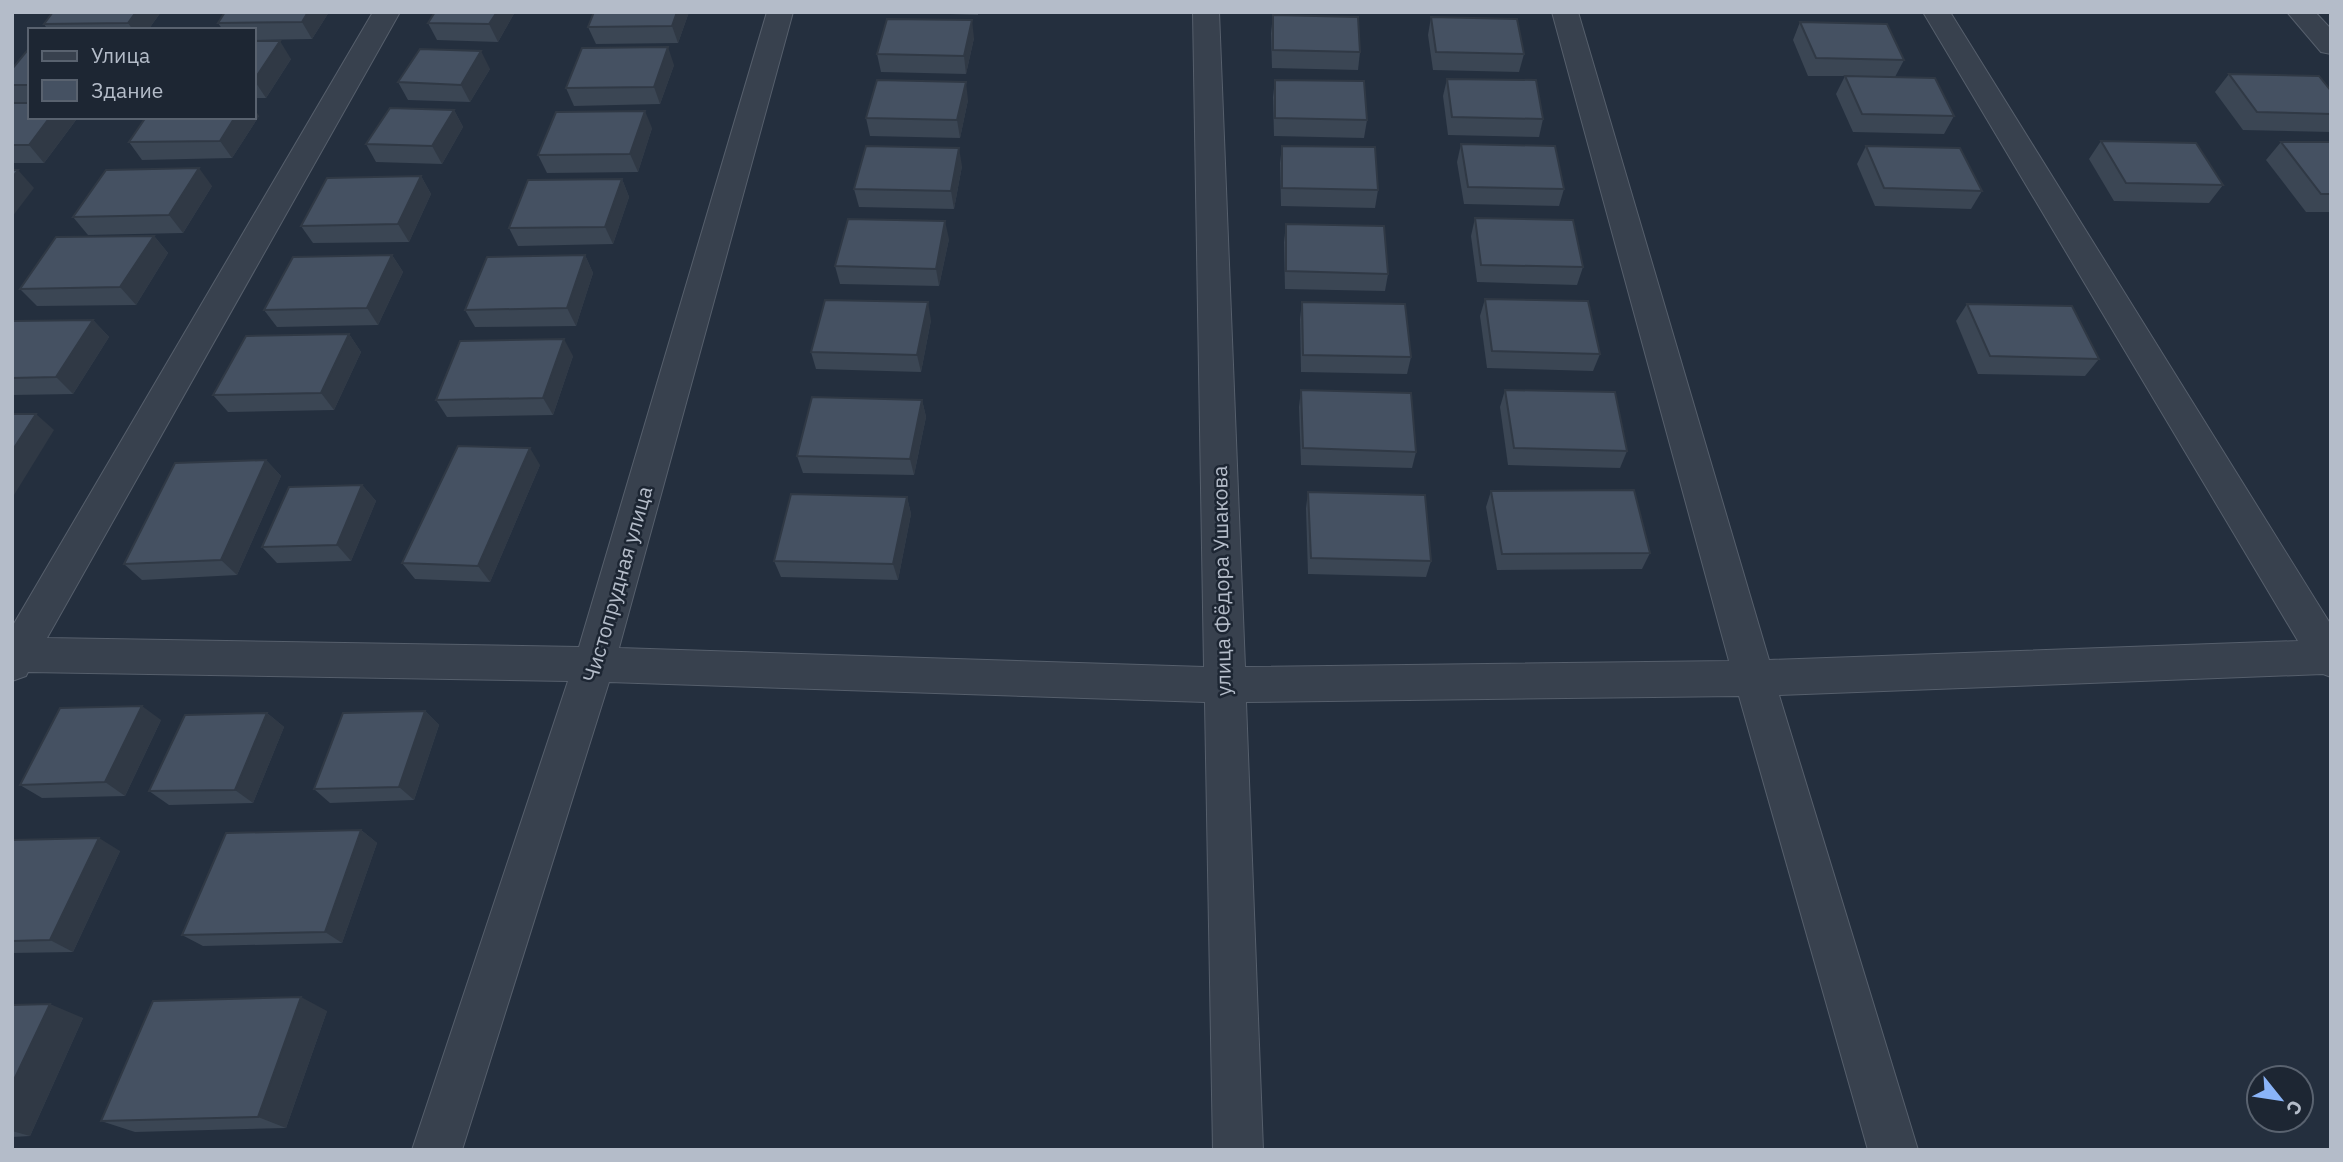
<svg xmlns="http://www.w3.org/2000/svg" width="2343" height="1162" viewBox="0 0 2343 1162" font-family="'IBM Plex Sans',sans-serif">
<rect width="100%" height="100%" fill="#242f3e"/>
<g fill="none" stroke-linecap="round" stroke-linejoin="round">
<defs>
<g id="street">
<path d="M373,12H400L47,638L579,647L767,12H793L619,648L1204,667L1193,12H1219L1245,667L1729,661L1552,12H1578L1769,660L2298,641L1923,12H1950L2331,625V677L2323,674L1779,695L1918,1150H1868L1739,696L1246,702L1263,1150H1213L1205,702L609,682L462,1150H412L568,681L28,672L26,676L12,681V627Z"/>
<path d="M2287,12H2315L2331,29V54L2321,52Z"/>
</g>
</defs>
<use href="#street" stroke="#565f6c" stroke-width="2"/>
<use href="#street" fill="#38414e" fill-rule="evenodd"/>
</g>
<g fill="#3b4654">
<path d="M53,12H161L148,30H48L44,24Z"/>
<path d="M329,12L312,39L254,40V30H223L218,23Z"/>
<path d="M515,12L498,42L437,40L428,23Z"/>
<path d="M689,12L678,43L596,44L588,27Z"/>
<path d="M895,12H978V15Z"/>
<path d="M1287,12H1344V13Z"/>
<path d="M1446,12H1500V13Z"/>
<path d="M1273,15L1360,52L1358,70L1272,68L1271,33Z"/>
<path d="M1431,17L1524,54L1519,72L1433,70L1428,35Z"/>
<path d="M1800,22L1904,60L1895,77L1954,116L1944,134L1853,132L1836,94L1845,76H1808L1793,40Z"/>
<path d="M974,38L966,74L881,72L877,54Z"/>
<path d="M254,41L291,59L266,98H254Z"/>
<path d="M30,47V117H74L76,120L44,163H12V69Z"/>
<path d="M674,65L660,104L574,106L566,88Z"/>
<path d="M490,69L470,102L408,100L398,82Z"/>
<path d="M2229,74L2331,91V132L2243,130L2215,92Z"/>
<path d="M1447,79L1543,119L1539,137L1448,135L1443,96Z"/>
<path d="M1275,80L1367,120L1364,138L1274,136L1273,97Z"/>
<path d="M968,100L960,138L870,136L866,118Z"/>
<path d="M454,110L463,127L442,164L376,162L366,144Z"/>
<path d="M259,116L232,158L142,160L129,142Z"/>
<path d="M652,128L638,172L547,173L538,155Z"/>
<path d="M2101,141L2223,185L2209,203L2114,201L2089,159Z"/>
<path d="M2281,142H2331V212H2306L2266,160Z"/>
<path d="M1461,144L1564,189L1559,206L1464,204L1457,162Z"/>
<path d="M1282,146L1378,190L1375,208L1281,206L1280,163Z"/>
<path d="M1866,146L1982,191L1971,209L1875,206L1857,164Z"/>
<path d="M962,166L954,209L859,207L854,189Z"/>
<path d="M421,176L431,194L409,242L313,243L301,226Z"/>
<path d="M622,179L629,197L613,244L518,246L509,228Z"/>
<path d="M212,186L183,233L88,235L73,217Z"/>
<path d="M1475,218L1583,267L1577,285L1477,282L1471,236Z"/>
<path d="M1286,224L1388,274L1385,291L1285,289L1284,242Z"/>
<path d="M154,236L168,253L136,305L37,306L20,289Z"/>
<path d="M949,239L939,286L840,284L835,266Z"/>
<path d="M392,255L403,272L378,325L277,327L264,310Z"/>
<path d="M585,255L593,273L576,326L475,327L465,310Z"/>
<path d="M1485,299L1600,354L1593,371L1487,368L1480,316Z"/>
<path d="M1302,302L1411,357L1407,374L1301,372L1300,319Z"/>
<path d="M1967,304L2099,359L2085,376L1978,374L1956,321Z"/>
<path d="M93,320L109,337L73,394L12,395V321Z"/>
<path d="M931,320L921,372L816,369L811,352Z"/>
<path d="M349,334L361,352L334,410L228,412L213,395Z"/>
<path d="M573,356L553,415L447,417L436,400Z"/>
<path d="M1301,390L1416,452L1412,468L1301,465L1299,407Z"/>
<path d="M1505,390L1627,451L1620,468L1508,465L1500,407Z"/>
<path d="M922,400L926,417L914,475L803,473L797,456Z"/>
<path d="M266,460L281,476L237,575L142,580L124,564Z"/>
<path d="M540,465L490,582L415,579L402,563Z"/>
<path d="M362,485L376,501L351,561L277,563L262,547Z"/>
<path d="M1491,491L1650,553L1642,569L1497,570L1486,507Z"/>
<path d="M1308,492L1431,561L1426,577L1308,574L1306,508Z"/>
<path d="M907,497L911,514L898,580L781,577L774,561Z"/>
<path d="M425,711L439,725L414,800L330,803L314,789Z"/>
<path d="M267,713L284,727L253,803L169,805L149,791Z"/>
<path d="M161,720L125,796L42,798L20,785Z"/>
<path d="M361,830L377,843L342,943L203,946L182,935Z"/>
<path d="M12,840L120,851L73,952L12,953Z"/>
<path d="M12,1005L83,1018L30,1136L12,1137Z"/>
<path d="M327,1011L286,1128L135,1132L101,1121Z"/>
</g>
<g fill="#303945">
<path d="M136,12H161L148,30H133L128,23Z"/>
<path d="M308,12H329L312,39L302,22Z"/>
<path d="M497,12H515L498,42L489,24Z"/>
<path d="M677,12H689L678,43L672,26Z"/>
<path d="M972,20L974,38L966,74L964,56Z"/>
<path d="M280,41L291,59L266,98L254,80Z"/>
<path d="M668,47L674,65L660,104L654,87Z"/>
<path d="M481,51L490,69L470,102L461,85Z"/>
<path d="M966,82L968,100L960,138L957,120Z"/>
<path d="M254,108L259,116L232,158L220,141L235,117H254Z"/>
<path d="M454,110L463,127L442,164L432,146Z"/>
<path d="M645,111L652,128L638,172L630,154Z"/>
<path d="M50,117H74L76,120L44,163L29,145Z"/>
<path d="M959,148L962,166L954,209L951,191Z"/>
<path d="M199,168L212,186L183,233L169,215Z"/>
<path d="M18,170L34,188L12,217V178Z"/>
<path d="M421,176L431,194L409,242L398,224Z"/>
<path d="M622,179L629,197L613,244L605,227Z"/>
<path d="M945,221L949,239L939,286L936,269Z"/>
<path d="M154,236L168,253L136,305L120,287Z"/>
<path d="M392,255L403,272L378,325L367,308Z"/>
<path d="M585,255L593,273L576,326L567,308Z"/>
<path d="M928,302L931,320L921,372L917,355Z"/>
<path d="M93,320L109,337L73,394L56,377Z"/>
<path d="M349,334L361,352L334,410L321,393Z"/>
<path d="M564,339L573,356L553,415L543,398Z"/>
<path d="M922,400L926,417L914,475L910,459Z"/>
<path d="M36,414L54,430L14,495L12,493V451Z"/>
<path d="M530,448L540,465L490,582L478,566Z"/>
<path d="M266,460L281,476L237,575L221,560Z"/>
<path d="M362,485L376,501L351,561L337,545Z"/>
<path d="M907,497L911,514L898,580L893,564Z"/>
<path d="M142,706L161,720L125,796L105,782Z"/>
<path d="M425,711L439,725L414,800L399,787Z"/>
<path d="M267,713L284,727L253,803L235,790Z"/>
<path d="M361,830L377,843L342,943L325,932Z"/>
<path d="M99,838L120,851L73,952L50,940Z"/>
<path d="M301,997L327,1011L286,1128L258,1117Z"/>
<path d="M50,1004L83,1018L30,1136L12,1131V1084Z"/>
</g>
<g fill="#455162" stroke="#303945" stroke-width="2">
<path d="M53,12H136L128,23L44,24Z"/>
<path d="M225,12H308L302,22L218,23Z"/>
<path d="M435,12H497L489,24L428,23Z"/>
<path d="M594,12H677L672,26L588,27Z"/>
<path d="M1273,15L1358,17L1360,52L1273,50Z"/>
<path d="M1431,17L1517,19L1524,54L1436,52Z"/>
<path d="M887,19L972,20L964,56L877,54Z"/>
<path d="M1800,22L1887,24L1904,60L1816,58Z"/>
<path d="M254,41H280L254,80Z"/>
<path d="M30,47V85H12V69Z"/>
<path d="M668,47L654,87L566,88L582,48Z"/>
<path d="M420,49L481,51L461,85L398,82Z"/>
<path d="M2229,74L2319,76L2331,91V114L2257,112Z"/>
<path d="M1845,76L1935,78L1954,116L1862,114Z"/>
<path d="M1447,79L1536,80L1543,119L1452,117Z"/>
<path d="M877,80L966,82L957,120L866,118Z"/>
<path d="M1275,80L1364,81L1367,120L1275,118Z"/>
<path d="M12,103H30V117H50L29,145H12Z"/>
<path d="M390,108L454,110L432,146L366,144Z"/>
<path d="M645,111L630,154L538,155L556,112Z"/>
<path d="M146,117H235L220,141L129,142Z"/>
<path d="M2101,141L2196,143L2223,185L2126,183Z"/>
<path d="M2281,142H2331V194H2321Z"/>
<path d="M1461,144L1555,146L1564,189L1468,187Z"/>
<path d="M866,146L959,148L951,191L854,189Z"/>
<path d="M1282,146L1375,147L1378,190L1282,188Z"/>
<path d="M1866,146L1960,148L1982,191L1884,188Z"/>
<path d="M199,168L169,215L73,217L106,170Z"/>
<path d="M12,170H18L12,178Z"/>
<path d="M421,176L398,224L301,226L327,178Z"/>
<path d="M622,179L605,227L509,228L528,180Z"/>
<path d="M1475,218L1573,220L1583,267L1481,265Z"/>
<path d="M848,219L945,221L936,269L835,266Z"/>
<path d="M1286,224L1384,226L1388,274L1286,271Z"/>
<path d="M154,236L120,287L20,289L56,237Z"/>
<path d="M392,255L367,308L264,310L293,257Z"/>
<path d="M585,255L567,308L465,310L487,257Z"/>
<path d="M1485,299L1588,301L1600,354L1492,351Z"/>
<path d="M825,300L928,302L917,355L811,352Z"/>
<path d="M1302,302L1405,304L1411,357L1303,355Z"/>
<path d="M1967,304L2072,306L2099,359L1990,356Z"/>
<path d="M93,320L56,377L12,378V321Z"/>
<path d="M349,334L321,393L213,395L246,336Z"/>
<path d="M564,339L543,398L436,400L460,341Z"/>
<path d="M1301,390L1411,393L1416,452L1303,448Z"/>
<path d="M1505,390L1615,392L1627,451L1514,448Z"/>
<path d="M812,397L922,400L910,459L797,456Z"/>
<path d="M12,414H36L12,451Z"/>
<path d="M458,446L530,448L478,566L402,563Z"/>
<path d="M266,460L221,560L124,564L175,463Z"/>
<path d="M362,485L337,545L262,547L289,487Z"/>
<path d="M1634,490L1650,553L1502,554L1491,491Z"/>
<path d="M1308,492L1425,495L1431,561L1311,558Z"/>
<path d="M791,494L907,497L893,564L774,561Z"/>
<path d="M142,706L105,782L20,785L60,708Z"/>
<path d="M425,711L399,787L314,789L343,713Z"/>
<path d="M267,713L235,790L149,791L185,715Z"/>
<path d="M361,830L325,932L182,935L226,833Z"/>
<path d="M99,838L50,940L12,941V840Z"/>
<path d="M301,997L258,1117L101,1121L153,1001Z"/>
<path d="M50,1004L12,1084V1005Z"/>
</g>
<g text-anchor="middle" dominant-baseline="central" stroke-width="5" stroke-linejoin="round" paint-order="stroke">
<g font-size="21" fill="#b4bcc9" stroke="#1d2633">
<text transform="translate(1221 581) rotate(-91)">улица Фёдора Ушакова</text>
<text transform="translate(617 584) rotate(-74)">Чистопрудная улица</text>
</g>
</g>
<rect width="2343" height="1162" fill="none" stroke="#b4bcc9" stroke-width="28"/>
<rect x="28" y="28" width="228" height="91" fill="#1d2633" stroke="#59626f" stroke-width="2"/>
<rect x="42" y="51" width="35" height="10" fill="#38414e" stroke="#59626f" stroke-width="2"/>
<text x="91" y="63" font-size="21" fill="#b4bcc9">Улица</text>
<rect x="42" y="80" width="35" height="21" fill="#455162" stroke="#59626f" stroke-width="2"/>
<text x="91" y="98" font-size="21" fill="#b4bcc9">Здание</text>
<g transform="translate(2280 1099) rotate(120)"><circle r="33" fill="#1d2633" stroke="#59626f" stroke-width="2"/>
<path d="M0-5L12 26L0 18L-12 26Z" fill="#8ab4f8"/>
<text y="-10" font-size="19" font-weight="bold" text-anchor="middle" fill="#b4bcc9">С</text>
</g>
</svg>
